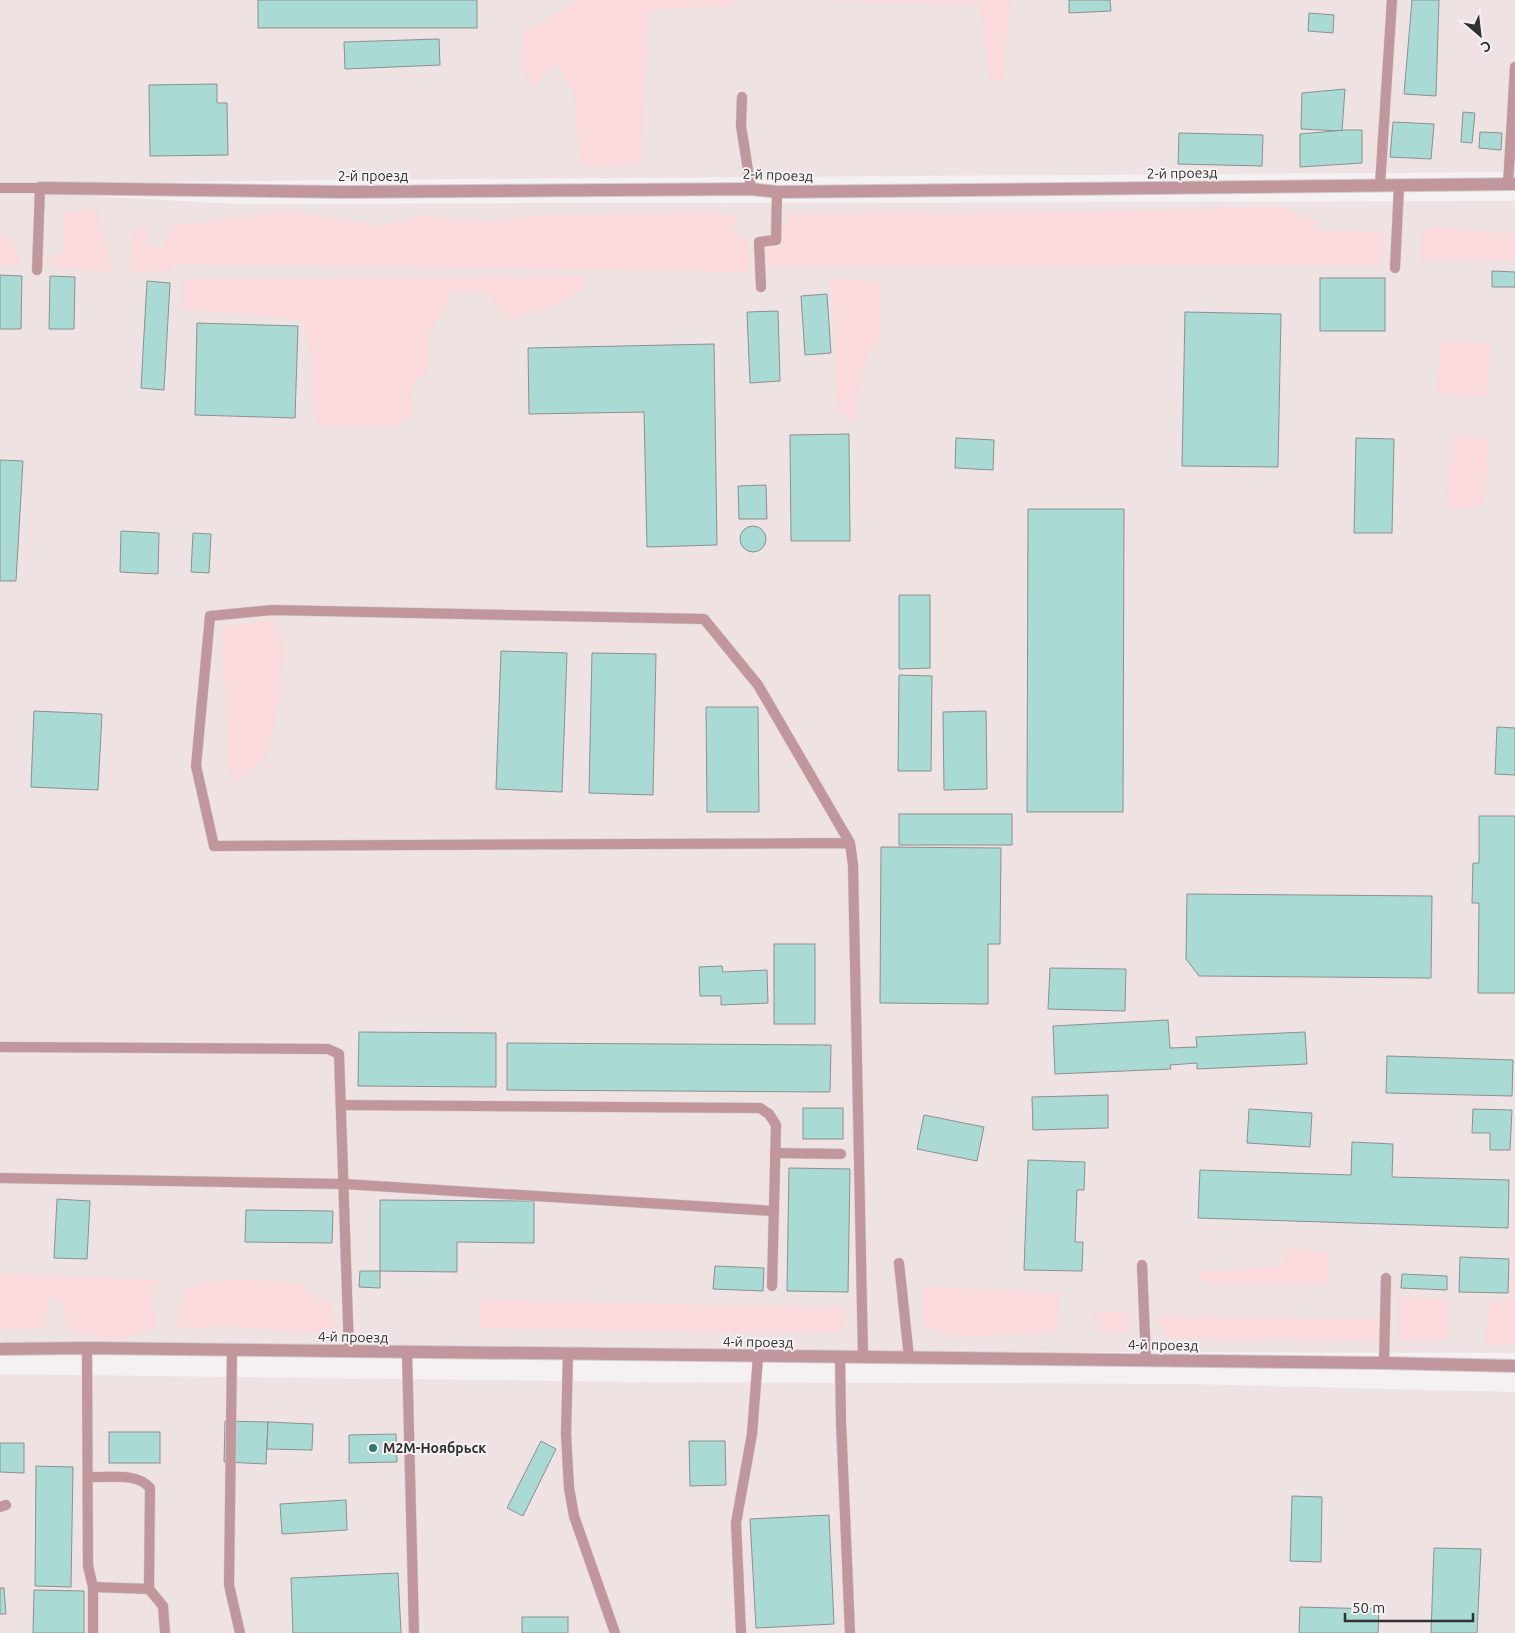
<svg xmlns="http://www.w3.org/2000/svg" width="1515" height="1633" viewBox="0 0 1515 1633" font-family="Ubuntu,sans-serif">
<rect width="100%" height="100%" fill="#f5f1f1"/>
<g fill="#efe2e3">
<path d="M0,0H1515V172L335,180L0,184Z"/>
<path d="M0,194H51L242,204L1515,201V1353L232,1350L0,1345Z"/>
<path d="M0,1374L642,1382L1193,1384L1515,1392V1633H0Z"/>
</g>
<g fill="#fcdbdf">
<path d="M578,0H733V6L649,10L640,164L583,167L576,126L574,91L556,63L533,87L521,68L523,33Z"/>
<path d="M784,0H1010L1003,80H990L980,5Z"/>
<path d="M1283,207L1318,223L1314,230L1384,232C1385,245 1387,256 1377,265C1174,266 972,266 769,267L765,258L766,248L781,246L783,232L789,213L1065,212Z"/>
<path d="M89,208L98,210L99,224L112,267L108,272L46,267L45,259L64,252L63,211L80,212Z"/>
<path d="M286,211L384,226L420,215L490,222L543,215L714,212L738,216L733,228C753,243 750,249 749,272L174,264L169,271L130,272L131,246L135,227L147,228L149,246L162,250L172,226Z"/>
<path d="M1436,226L1512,234L1515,233V260L1420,261L1423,230Z"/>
<path d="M0,229L16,248L19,266L0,265Z"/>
<path d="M581,276L586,286C564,303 537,312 510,320L488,294L454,291L429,333L428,373C405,385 410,391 414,414L395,427H319L312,397L311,356L301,320L182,309V279Z"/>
<path d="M830,278L881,282L879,339L868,353L861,374L856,402L858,422L847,418L839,411L835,379L836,353Z"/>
<path d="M1442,340L1490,344L1486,397L1436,394Z"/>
<path d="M1453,436L1488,438L1486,494L1479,507L1447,510L1446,492Z"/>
<path d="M275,619L284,650L276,713L266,757L237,782L228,769L223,627Z"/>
<path d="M1515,1181V1344L1485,1345L1490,1301L1511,1300Z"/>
<path d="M1288,1248L1327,1251L1328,1284H1206L1198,1272L1283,1266Z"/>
<path d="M0,1274L162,1280L151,1290L156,1327L114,1341L66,1329L64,1302L50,1296L43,1329H0Z"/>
<path d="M245,1280L301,1282L316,1299L330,1301L335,1330L323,1334L233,1327L177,1328V1316L187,1288L211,1281Z"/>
<path d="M923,1286L1058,1293L1057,1330L1042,1333L958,1337L924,1328Z"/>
<path d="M1398,1296L1449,1299L1448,1340L1398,1339Z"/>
<path d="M481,1299L845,1308L841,1333H747L479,1328Z"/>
<path d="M1092,1311L1127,1313L1130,1333L1101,1332Z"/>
<path d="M1159,1316L1381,1319V1340L1175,1339L1165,1335Z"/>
</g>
<g fill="#a9dad4" stroke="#8c9090">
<rect x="258" y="0" width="219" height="28"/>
<path d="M1069,0H1110L1111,11L1069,13Z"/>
<path d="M1412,0H1439L1436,96L1404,94Z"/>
<path d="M1309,13L1334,15L1333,33L1308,31Z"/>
<path d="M439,39L440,65L345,69L344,42Z"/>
<path d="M217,84V103H227L228,155L150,156L149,85Z"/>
<path d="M1345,89L1342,131L1301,129L1302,93Z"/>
<path d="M1463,112L1475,113L1472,143L1461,142Z"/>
<path d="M1393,122L1434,124L1431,159L1390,157Z"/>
<path d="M1345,130H1362V163L1300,167V134Z"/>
<path d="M1480,132L1502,133L1501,150L1479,148Z"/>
<path d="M1179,133L1263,135L1262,166L1178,164Z"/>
<path d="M1492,271L1515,272V287H1492Z"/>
<path d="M0,275L22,276L21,329H0Z"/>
<path d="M50,276L75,277L74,329H49Z"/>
<rect x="1320" y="278" width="65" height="53"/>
<path d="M147,281L170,283L164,390L141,388Z"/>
<path d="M827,294L831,353L805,355L801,296Z"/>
<path d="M778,311L780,381L750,383L747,312Z"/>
<path d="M1185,312L1281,314L1278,467L1182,466Z"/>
<path d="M197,323L298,326L295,418L195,415Z"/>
<path d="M714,344L717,545L647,547L644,412L529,414L528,348Z"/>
<path d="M849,434L850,541H791L790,435Z"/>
<path d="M956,438L994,440L993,470L955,468Z"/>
<path d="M1356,438L1394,439L1392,533H1354Z"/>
<path d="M0,460L23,461L16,581H0Z"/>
<path d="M766,485L767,519H739L738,486Z"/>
<path d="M1028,509H1124L1123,812H1027Z"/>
<circle cx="753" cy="539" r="13"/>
<path d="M121,531L159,533L158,574L120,572Z"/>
<path d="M193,533L211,534L209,573L191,572Z"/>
<path d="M899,595H930V668L899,669Z"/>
<path d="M501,651L567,653L562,792L496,789Z"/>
<path d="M592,653L656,654L653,795L589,793Z"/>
<path d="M899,675L932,676L931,771H898Z"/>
<path d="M706,707H758L759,812H707Z"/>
<path d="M34,711L102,714L98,790L31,787Z"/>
<path d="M986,711L987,789L944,790L943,712Z"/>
<path d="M1497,727L1515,728V775L1495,774Z"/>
<rect x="899" y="814" width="113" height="31"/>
<path d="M1479,816H1515V993H1478L1479,903H1472L1473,863H1479Z"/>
<path d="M881,847L1001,848L1000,944H988V1004L880,1003Z"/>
<path d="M1187,894L1432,896L1431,978L1199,976L1186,959Z"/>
<rect x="774" y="944" width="41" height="80"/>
<path d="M722,966L723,972L767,970L768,1003L721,1005V996H700L699,967Z"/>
<path d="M1050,968L1126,969L1125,1011L1048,1009Z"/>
<path d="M1168,1020L1170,1048L1197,1047L1196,1037L1305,1032L1307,1064L1197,1069V1063L1170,1065L1171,1069L1055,1074L1053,1026Z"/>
<path d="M359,1032L496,1033V1087L358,1086Z"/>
<path d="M507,1043L831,1045L830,1092L507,1090Z"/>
<path d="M1387,1056L1513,1060L1512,1096L1386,1093Z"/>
<path d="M1108,1095V1128L1033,1130L1032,1097Z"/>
<rect x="803" y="1108" width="40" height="31"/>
<path d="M1249,1109L1312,1113L1310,1147L1247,1143Z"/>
<path d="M1473,1109L1512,1110L1510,1150H1490V1133H1472Z"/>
<path d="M924,1115L984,1127L977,1161L917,1149Z"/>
<path d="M1352,1142L1393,1144L1392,1177L1509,1180L1508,1228L1198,1218L1200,1170L1351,1175Z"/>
<path d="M1028,1160L1085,1162L1084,1190H1077L1075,1242H1083L1082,1271L1024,1270Z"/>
<path d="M789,1168L850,1169L848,1292L787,1291Z"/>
<path d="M57,1199L90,1201L87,1259L54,1258Z"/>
<path d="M380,1200L534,1201V1243L457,1242V1272L380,1271Z"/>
<path d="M246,1210L333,1211L332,1243L245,1242Z"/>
<path d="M1460,1257L1509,1259L1508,1293L1459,1292Z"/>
<path d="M715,1266L764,1268L763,1291L713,1289Z"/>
<path d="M360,1271H380V1288L359,1287Z"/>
<path d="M1402,1274L1447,1276V1290L1401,1288Z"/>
<path d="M225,1421L268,1422L266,1464L224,1462Z"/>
<path d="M268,1422L313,1424L312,1450L267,1449Z"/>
<rect x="109" y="1432" width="51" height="31"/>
<path d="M396,1434L397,1462L349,1463V1435Z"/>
<path d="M541,1441L556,1449L523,1516L507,1508Z"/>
<path d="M689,1441H725L726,1485L690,1486Z"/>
<path d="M0,1443H24V1473L0,1472Z"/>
<path d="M36,1466L73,1467L71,1587L35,1586Z"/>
<path d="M1292,1496L1322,1497L1321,1562L1290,1561Z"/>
<path d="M346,1500L347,1530L282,1534L280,1504Z"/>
<path d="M829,1515L834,1624L756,1628L750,1519Z"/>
<path d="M1434,1548L1481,1549L1477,1633H1431Z"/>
<path d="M398,1573L401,1633H293L291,1578Z"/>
<path d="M0,1588H4L6,1614H0Z"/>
<path d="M34,1590L84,1591V1633H33Z"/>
<path d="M1300,1607L1379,1609L1378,1633H1299Z"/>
<rect x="522" y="1617" width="46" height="16"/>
</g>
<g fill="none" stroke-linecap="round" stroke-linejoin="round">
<defs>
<g id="lane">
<path d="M742,97L741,126L751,189"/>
<path d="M1508,184L1515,67"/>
<path d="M1380,185L1392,0"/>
<path d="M0,188H40L37,270"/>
<path d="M1395,268L1399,186"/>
<path d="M761,287L759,242L776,240L777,192"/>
<path d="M850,843L214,846L196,766L210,616L272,610L704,619L758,685L850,843L853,865L863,1357"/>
<path d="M0,1047L328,1049L339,1054L349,1352"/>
<path d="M341,1105L760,1108L769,1114L776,1125L772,1286"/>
<path d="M775,1153L841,1154"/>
<path d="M0,1178L344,1184L774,1211"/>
<path d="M899,1263L909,1357"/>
<path d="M1142,1265L1146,1360"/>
<path d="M87,1348L88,1566L93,1587V1633"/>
<path d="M232,1350L229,1585L240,1633"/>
<path d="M407,1353L414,1633"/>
<path d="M568,1355L566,1434L569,1488L574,1516L615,1633"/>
<path d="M840,1357L841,1421L850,1633"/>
<path d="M1384,1363L1386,1278"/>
<path d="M88,1477C107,1478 137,1472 150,1488L149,1589"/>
<path d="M0,1507L6,1505"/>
<path d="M93,1587L149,1589L163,1606L165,1633"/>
<path d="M741,1633L736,1523L752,1434L758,1357"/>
</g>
<g id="street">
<path d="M40,188L342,192L751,189L777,192L1515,184"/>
<path d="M0,1349L87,1348L1384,1363L1515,1366"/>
</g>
</defs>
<use href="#lane" stroke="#d2cece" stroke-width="11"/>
<use href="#street" stroke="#d2cece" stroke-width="14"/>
<use href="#lane" stroke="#c1979d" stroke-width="10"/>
<use href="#street" stroke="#c1979d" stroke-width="12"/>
</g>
<circle fill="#307872" stroke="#f5f1f1" stroke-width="2" cx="373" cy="1448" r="5"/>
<g text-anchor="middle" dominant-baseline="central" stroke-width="4" stroke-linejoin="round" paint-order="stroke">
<g font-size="14" fill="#323131" stroke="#f5f1f1">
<text transform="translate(1182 173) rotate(-1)">2-й проезд</text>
<text transform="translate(778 175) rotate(2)">2-й проезд</text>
<text x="373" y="176">2-й проезд</text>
<text transform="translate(353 1337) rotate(1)">4-й проезд</text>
<text transform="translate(758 1342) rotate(1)">4-й проезд</text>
<text transform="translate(1163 1345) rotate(1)">4-й проезд</text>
</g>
<g font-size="14" font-weight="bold" fill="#323131" stroke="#f5f1f1" text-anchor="start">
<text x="383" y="1448">М2М-Ноябрьск</text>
</g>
</g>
<g transform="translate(1480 35) rotate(152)" stroke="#f5f1f1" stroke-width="4" paint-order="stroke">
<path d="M0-4L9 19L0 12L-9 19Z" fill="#323131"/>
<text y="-8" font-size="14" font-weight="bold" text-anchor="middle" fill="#323131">С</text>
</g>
<path d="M1345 1613v8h128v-8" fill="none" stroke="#323131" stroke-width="2.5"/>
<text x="1352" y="1613" font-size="15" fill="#323131" stroke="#f5f1f1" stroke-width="4" paint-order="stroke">50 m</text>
</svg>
